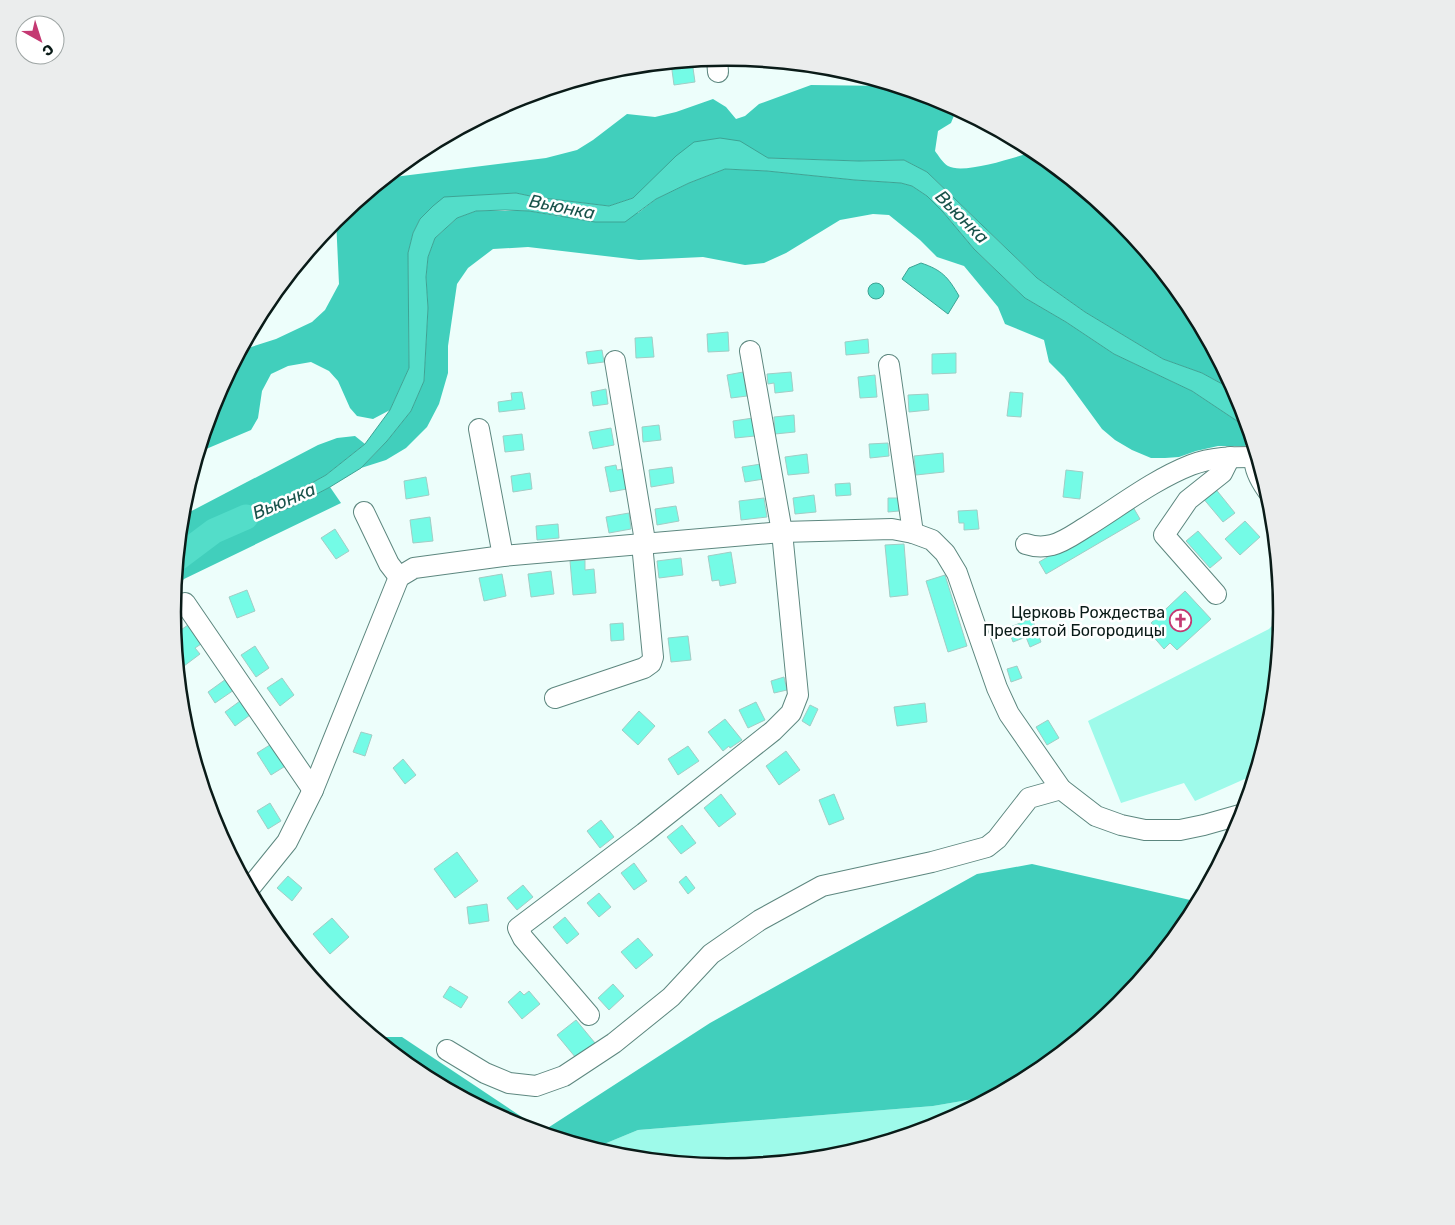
<svg xmlns="http://www.w3.org/2000/svg" width="1455" height="1225" viewBox="0 0 1455 1225" font-family="Rubik,sans-serif">
<rect width="100%" height="100%" fill="#edfefb"/>
<g fill="#9efaea">
<path d="M1282,615L1272,721L1256,774L1195,801L1184,783L1121,803L1088,721L1269,629Z"/>
<path d="M997,1095L940,1125L835,1157L727,1167L619,1157L592,1149L638,1130L933,1106Z"/>
</g>
<g fill="#41cfbc">
<path d="M811,85L889,86L950,105L955,113L951,123L938,131L935,151C938,155 943,163 948,166C964,175 1018,156 1036,151L1120,220L1189,304L1235,391L1202,373L1163,359L1085,312L1037,278L927,172L904,160L859,161L768,158L755,152L649,184L633,198L609,206L535,197L516,193L455,197L420,219L413,233L408,253L409,368L390,410L373,419L357,416L350,408L338,381L329,371L311,362L288,366L271,374L262,391L258,418L251,430L199,452L215,400L242,350L276,339L312,322L325,310L339,284L336,219L386,178L546,158L577,150L593,140L627,114L655,117L676,112L713,99L726,107L736,119L745,116L759,104Z"/>
<path d="M725,169L767,171L855,180L901,183L912,186L927,196L943,212L974,249L1025,298L1066,322L1114,354L1192,391L1249,429L1251,440L1245,446H1218L1196,451L1179,457L1165,458H1151L1132,450L1115,440L1102,429L1064,377L1049,362L1044,340L1005,324L998,307L964,266L937,257L920,240L889,215L873,214L840,220L786,253L764,263L745,265L703,257L639,260L528,247L493,249L468,268L457,284L448,346V373L439,404L427,427L406,448L386,460L361,468L387,441L411,411L424,381L428,308L426,277L428,257L435,238L457,218L476,211H529L562,217L638,213L656,199L689,183Z"/>
<path d="M355,436L365,444L326,475L281,500L217,526L179,549L182,516L318,445L337,438Z"/>
<path d="M330,487L341,503L184,579L175,590L177,567L215,534L233,529L294,506Z"/>
<path d="M1032,864L1199,902L1189,921L1120,1005L1036,1074L997,1095L933,1106L638,1130L592,1149L515,1125L419,1074L374,1037H402L543,1131L710,1023L977,874Z"/>
</g>
<g fill="#53ddc9" stroke="#3da394">
<path d="M720,138L740,141L768,158L859,161L904,160L927,172L1037,278L1085,312L1163,359L1202,373L1235,391L1240,400L1249,429L1192,391L1114,354L1066,322L1025,298L974,249L943,212L927,196L912,186L901,183L855,180L767,171L725,169L689,183L656,199L625,222H595L529,211L505,210L476,211L457,218L435,238L428,257L426,277L428,308L424,381L411,411L387,441L361,468L330,487L294,506L233,529L215,534L214,531L217,526L281,500L326,475L365,444L390,410L409,368L408,253L413,233L420,219L433,206L444,197L516,193L535,197L609,206L633,198L676,156L694,142Z"/>
<path d="M921,263C942,270 948,277 959,296L948,314L902,279L909,268Z"/>
<circle cx="876" cy="291" r="8"/>
</g>
<g fill="none" stroke-linecap="round" stroke-linejoin="round">
<path stroke="#53ddc9" stroke-width="25" d="M178,558L214,531L246,517"/>
</g>
<g fill="#74fbe6" stroke="#a1cdc5">
<path d="M692,61L695,82L674,85L671,63Z"/>
<path d="M728,332L729,351L708,352L707,334Z"/>
<path d="M652,337L654,357L636,358L635,338Z"/>
<path d="M868,339L869,353L846,355L845,342Z"/>
<path d="M602,350L604,362L588,364L586,352Z"/>
<path d="M956,353V373L932,374V354Z"/>
<path d="M743,372L747,396L731,398L727,375Z"/>
<path d="M791,372L793,391L775,393L774,383L768,384L767,374Z"/>
<path d="M875,375L877,397L860,398L858,377Z"/>
<path d="M606,389L608,404L593,406L591,392Z"/>
<path d="M522,392L525,409L499,412L498,402L512,400L511,393Z"/>
<path d="M1010,392L1023,393L1021,417L1007,416Z"/>
<path d="M928,394L929,410L909,412L908,395Z"/>
<path d="M794,415L795,432L775,434L774,417Z"/>
<path d="M753,418L755,436L735,438L733,421Z"/>
<path d="M659,425L661,440L643,442L642,427Z"/>
<path d="M611,428L614,445L593,449L589,432Z"/>
<path d="M522,434L524,450L505,452L503,436Z"/>
<path d="M888,443L889,456L870,458L869,444Z"/>
<path d="M943,453L944,472L916,475L914,456Z"/>
<path d="M807,454L809,473L788,475L785,457Z"/>
<path d="M761,464L764,479L745,482L742,467Z"/>
<path d="M616,465L617,470L623,469L627,489L610,492L605,467Z"/>
<path d="M672,467L674,483L651,487L649,470Z"/>
<path d="M1066,470L1083,472L1080,499L1063,497Z"/>
<path d="M530,473L532,489L513,492L511,476Z"/>
<path d="M426,477L429,495L406,499L404,481Z"/>
<path d="M850,483L851,495L836,496L835,484Z"/>
<path d="M1214,487L1235,513L1223,522L1202,497Z"/>
<path d="M814,495L816,512L795,514L793,498Z"/>
<path d="M764,498L767,517L741,520L739,501Z"/>
<path d="M888,498H899V511L888,512Z"/>
<path d="M676,506L679,521L657,525L655,509Z"/>
<path d="M1133,507L1140,519L1046,574L1039,562Z"/>
<path d="M977,510L979,529L964,530V523H959L958,511Z"/>
<path d="M629,513L631,529L609,533L606,517Z"/>
<path d="M430,517L433,541L413,543L410,520Z"/>
<path d="M1245,521L1260,537L1240,555L1225,539Z"/>
<path d="M558,524L559,538L537,540L536,526Z"/>
<path d="M335,529L349,551L336,559L321,538Z"/>
<path d="M1198,531L1222,558L1210,568L1186,541Z"/>
<path d="M904,544L908,595L890,597L885,545Z"/>
<path d="M731,552L736,583L720,586L719,580L712,581L708,556Z"/>
<path d="M681,558L683,575L659,578L657,561Z"/>
<path d="M585,560V570L594,569L596,593L573,595L570,561Z"/>
<path d="M551,571L554,594L531,597L528,574Z"/>
<path d="M502,574L506,596L484,601L479,578Z"/>
<path d="M945,575L967,646L948,652L926,581Z"/>
<path d="M247,590L255,611L237,618L229,597Z"/>
<path d="M1185,591L1211,619L1177,650L1170,643L1164,649L1151,634L1157,628L1151,623Z"/>
<path d="M1032,618L1041,642L1030,647L1026,637L1013,642L1008,628Z"/>
<path d="M623,623L624,640L611,641L610,624Z"/>
<path d="M188,625L201,644L195,648L200,654L184,666L177,656L175,634Z"/>
<path d="M688,636L691,660L671,662L668,638Z"/>
<path d="M255,646L269,668L256,677L241,655Z"/>
<path d="M1017,666L1022,678L1011,682L1007,669Z"/>
<path d="M784,677L787,690L774,693L771,681Z"/>
<path d="M282,678L294,695L280,706L267,688Z"/>
<path d="M226,679L234,690L215,703L208,692Z"/>
<path d="M240,701L250,715L235,726L225,712Z"/>
<path d="M756,702L765,720L748,728L739,710Z"/>
<path d="M925,703L927,722L897,726L894,707Z"/>
<path d="M810,705L818,709L810,726L802,721Z"/>
<path d="M639,711L655,726L638,745L622,730Z"/>
<path d="M725,719L742,740L730,748L729,746L723,751L708,732Z"/>
<path d="M1048,720L1059,738L1047,745L1036,727Z"/>
<path d="M361,732L372,735L365,756L353,752Z"/>
<path d="M273,743L287,765L271,775L257,753Z"/>
<path d="M688,746L699,761L678,775L668,759Z"/>
<path d="M786,751L800,770L779,785L766,766Z"/>
<path d="M403,759L416,775L405,784L393,768Z"/>
<path d="M721,794L736,814L719,827L704,808Z"/>
<path d="M834,794L844,819L829,825L819,800Z"/>
<path d="M270,803L281,821L268,829L257,811Z"/>
<path d="M601,820L614,837L600,848L587,831Z"/>
<path d="M682,825L696,843L681,854L667,837Z"/>
<path d="M457,852L478,881L455,898L434,869Z"/>
<path d="M634,863L647,881L634,890L621,873Z"/>
<path d="M288,876L302,888L292,901L277,888Z"/>
<path d="M686,876L695,888L688,894L679,882Z"/>
<path d="M523,885L533,897L517,910L507,898Z"/>
<path d="M599,893L611,907L599,917L587,903Z"/>
<path d="M487,904L489,921L469,924L467,907Z"/>
<path d="M565,917L579,934L567,944L553,927Z"/>
<path d="M332,918L349,937L330,954L313,934Z"/>
<path d="M638,938L653,955L636,969L621,952Z"/>
<path d="M613,984L624,996L609,1010L598,998Z"/>
<path d="M450,986L468,997L461,1008L443,997Z"/>
<path d="M520,991L524,995L529,991L540,1004L522,1019L508,1002Z"/>
<path d="M576,1020L595,1043L576,1058L557,1035Z"/>
</g>
<g fill="none" stroke-linecap="round" stroke-linejoin="round">
<defs>
<g id="minor">
<path d="M717,59L718,72"/>
<path d="M889,365L913,533"/>
<path d="M479,429L503,556"/>
<path d="M1256,453C1251,465 1260,480 1267,490"/>
<path d="M364,512L389,564L399,577"/>
<path d="M1026,544C1035,547 1044,547 1052,545C1064,542 1076,533 1086,527C1120,506 1153,480 1191,465C1212,457 1232,457 1254,457"/>
<path d="M1216,594L1164,535L1188,500L1222,473L1230,457"/>
<path d="M185,603L313,790"/>
<path d="M555,698L644,668L651,663L653,657L642,544L644,535L615,361"/>
<path d="M249,889L287,842L313,790L399,577L414,568L503,556L782,532L892,529L913,533L932,540L945,553L957,573L997,688L1009,714L1061,789L1096,816L1121,825L1145,830H1180L1204,825L1243,814"/>
<path d="M589,1015L523,938L518,928L644,833L773,731L791,713L798,695L782,532L750,351"/>
<path d="M447,1050L485,1073L509,1083L536,1086L564,1076L614,1043L671,997L711,954L760,920L822,886L932,862L987,847L997,839L1029,798L1061,789"/>
</g>
</defs>
<use href="#minor" stroke="#5d877f" stroke-width="22"/>
<use href="#minor" stroke="#fff" stroke-width="20"/>
</g>
<defs>
<symbol id="church-ring" viewBox="-11 -11 22 22"><circle r="9.5" fill="#fff" stroke="#c43972" stroke-width="1.5"/><path d="M-1.2-6h2.4v3.5h3.3v2.4h-3.3V6h-2.4V-.1h-3.3v-2.4h3.3Z" fill="#c43972"/></symbol>
</defs>
<g fill-rule="evenodd">
<use href="#church-ring" x="1168" y="608" width="25" height="25"/>
</g>
<g text-anchor="middle" dominant-baseline="central" stroke-width="5" stroke-linejoin="round" paint-order="stroke">
<g font-size="16" fill="#0a1b18" stroke="#fff" text-anchor="end">
<text x="1165" y="612">Церковь Рождества<tspan x="1165" dy="18">Пресвятой Богородицы</tspan></text>
</g>
<g font-size="18" font-style="italic" fill="#19534b" stroke="#fff">
<text transform="translate(562 207) rotate(11)">Вьюнка</text>
<text transform="translate(962 217) rotate(45)">Вьюнка</text>
<text transform="translate(284 501) rotate(-23)">Вьюнка</text>
</g>
</g>
<path d="M0 0H1455V1225H0ZM181 612a546 546 0 1 1 1092 0a546 546 0 1 1-1092 0Z" fill="#ebeded" fill-rule="evenodd"/>
<path fill="none" stroke="#0a1b18" stroke-width="2.5" d="M181 612a546 546 0 1 1 1092 0a546 546 0 1 1-1092 0Z"/>
<g transform="translate(40 40) rotate(141)"><circle r="24" fill="#ffffff" stroke="#9da4a3"/>
<path d="M0-4L9 19L0 12L-9 19Z" fill="#c43972"/>
<text y="-8" font-size="14" font-weight="bold" text-anchor="middle" fill="#0a1b18">С</text>
</g>
</svg>
